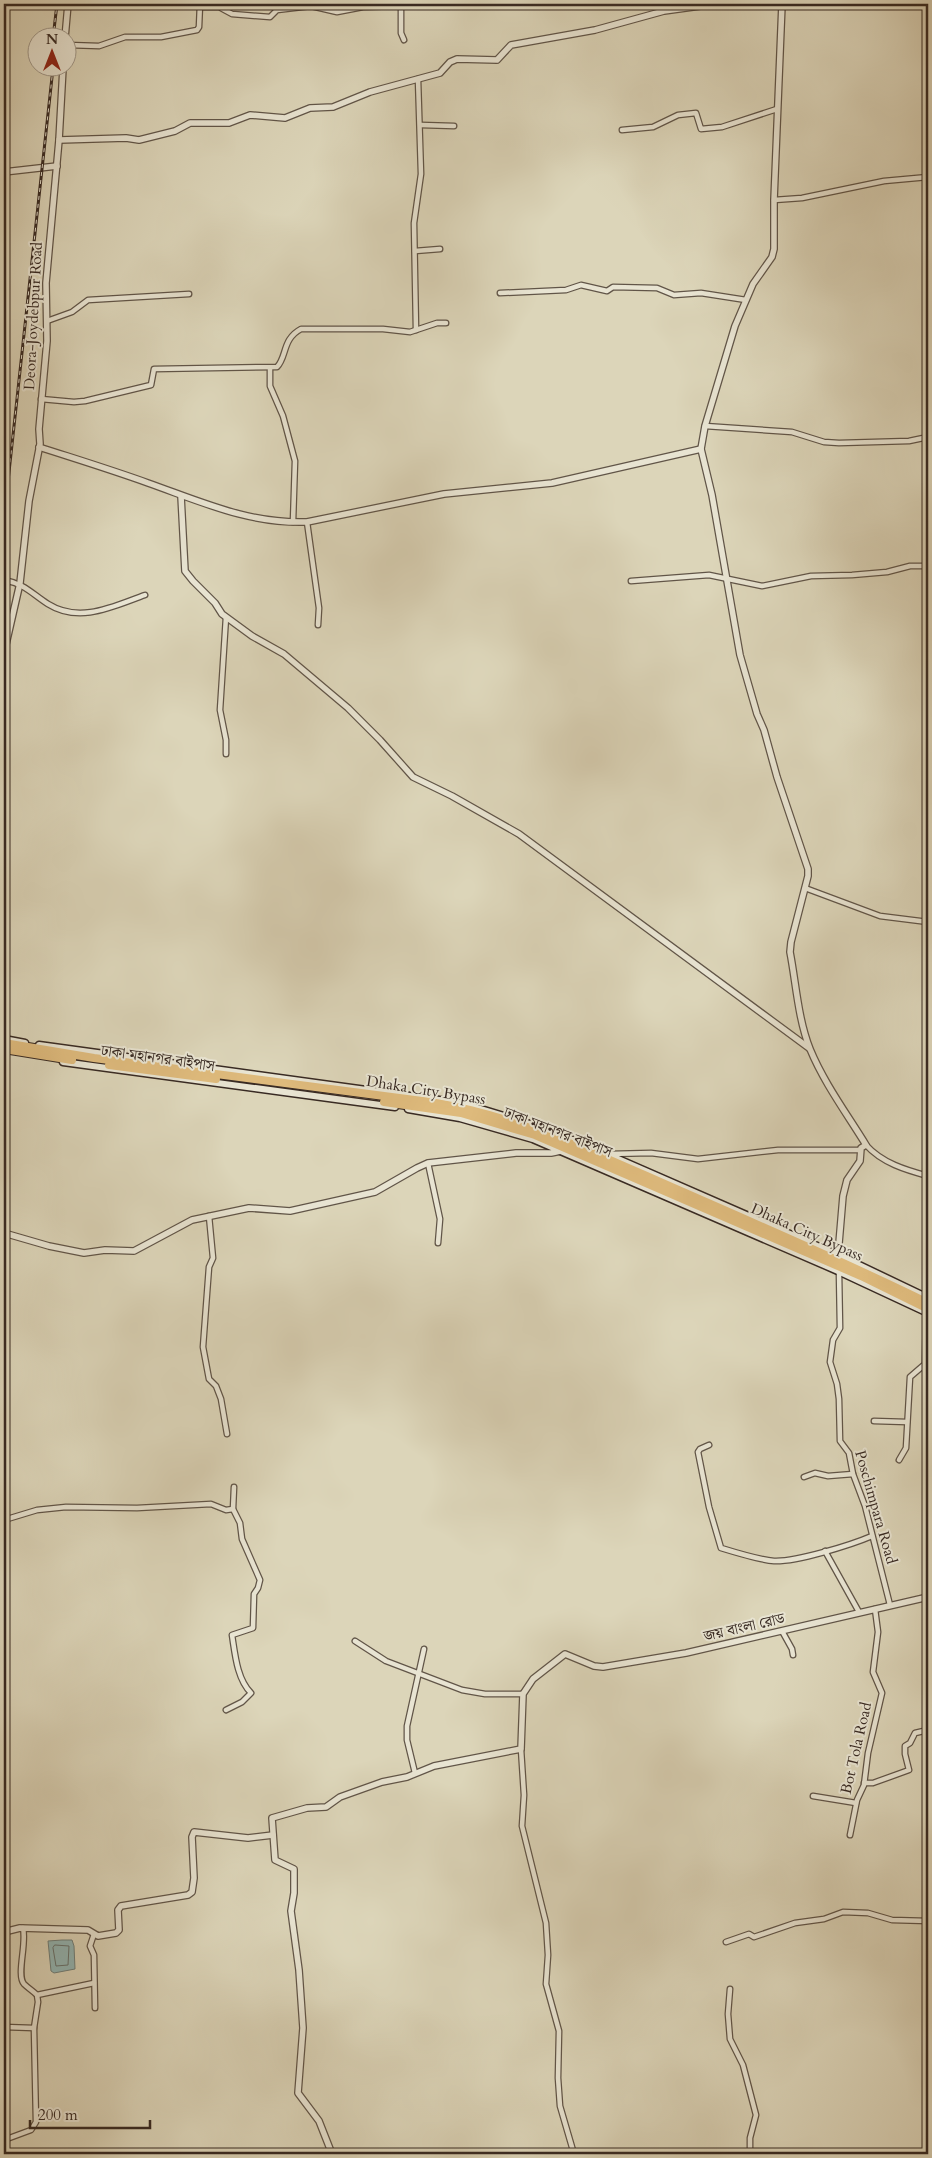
<svg xmlns="http://www.w3.org/2000/svg" width="932" height="2158" viewBox="0 0 932 2158" font-family="Cardo,'Noto Serif Bengali',serif">
<rect width="100%" height="100%" fill="#dcd5b9"/>
<filter id="stains"><feTurbulence type="fractalNoise" baseFrequency=".004" numOctaves="4"/><feColorMatrix values="0 0 0 0 .2 0 0 0 0 .09 0 0 0 0 .02 0 0 0 .5 -.17"/></filter>
<radialGradient id="worn" r=".72"><stop offset=".6" stop-color="#630" stop-opacity="0"/><stop offset="1" stop-color="#630" stop-opacity=".3"/></radialGradient>
<path fill="#93b7b6" stroke="#6f7f7b" d="M62,1940H72L74,1946L75,1969L54,1973L51,1971L48,1941Z"/>
<g fill="none" stroke-linecap="round" stroke-linejoin="round">
<path stroke="#66706c" stroke-width="1" d="M55,1945L69,1946L68,1965L56,1966L53,1948Z"/>
<defs>
<g id="minor">
<path d="M401,4V33L404,40"/>
<path d="M201,7H219L232,14L270,17L277,10L311,6L337,12L363,7L401,6"/>
<path d="M68,45L99,46L125,37H161L197,30L199,27L200,4"/>
<path d="M421,125L454,126"/>
<path d="M622,130L653,127L678,115L696,113L701,129L722,127L777,109"/>
<path d="M774,200L802,198L884,181L928,177"/>
<path d="M415,251L440,249"/>
<path d="M500,293L566,290L581,285L607,291L613,287L657,288L674,295L701,293L746,300"/>
<path d="M47,321L72,312L88,300L189,294"/>
<path d="M416,330L414,223L421,174L418,79"/>
<path d="M270,368V386L283,416L295,461L293,522"/>
<path d="M41,399L74,402L85,401L151,385L154,369L277,367C287,357 282,339 301,329H383L410,332L437,323H446"/>
<path d="M705,426L792,432L824,442L839,443L909,441L928,437"/>
<path d="M307,522L319,608L318,625"/>
<path d="M4,580C25,584 31,593 48,604C80,624 114,606 145,595"/>
<path d="M631,581L709,575L762,586L811,576L852,575L887,572L910,566H928"/>
<path d="M226,754V740L220,710L226,617"/>
<path d="M805,888L880,916L928,922"/>
<path d="M866,1145C882,1163 906,1170 928,1176"/>
<path d="M609,1154L651,1153L698,1159L778,1150H860"/>
<path d="M428,1163L440,1219L438,1243"/>
<path d="M209,1216L213,1258L209,1267L203,1347L209,1379L216,1386L221,1399L227,1434"/>
<path d="M839,1272L840,1328L833,1340L830,1362L837,1384L839,1399L840,1441L849,1453L853,1474L865,1506L890,1605"/>
<path d="M874,1421L907,1422"/>
<path d="M709,1445L700,1449L698,1452L709,1507L721,1548C734,1552 761,1560 774,1561C796,1562 851,1545 872,1536"/>
<path d="M899,1460L906,1448L910,1377L925,1364L926,1312"/>
<path d="M804,1477L815,1473L828,1476L853,1474"/>
<path d="M4,1520L37,1510L66,1507L137,1508L211,1504L226,1510L233,1509"/>
<path d="M825,1551L859,1612"/>
<path d="M782,1631L792,1649L793,1655"/>
<path d="M355,1641L386,1661L462,1690L485,1694H523"/>
<path d="M226,1710L242,1702L251,1693C237,1679 235,1654 232,1635L253,1628L254,1594L258,1588L260,1580L242,1539L240,1523L233,1509L234,1487"/>
<path d="M521,1749L524,1795L522,1826L546,1923L548,1955L546,1984L559,2031L558,2078L560,2106L574,2154"/>
<path d="M415,1773L407,1740V1726L424,1649"/>
<path d="M864,1783H873L909,1770L905,1754V1746L910,1743L915,1733L928,1730"/>
<path d="M813,1796L856,1803"/>
<path d="M850,1835L857,1800L864,1785L868,1753L882,1693L873,1672L878,1632L875,1609"/>
<path d="M94,1934L90,1946L94,1955L95,2008"/>
<path d="M726,1942L749,1934L754,1937L795,1923L824,1919L843,1912L868,1913L892,1920L928,1921"/>
<path d="M730,1989L728,2014L730,2039L743,2065L756,2115L750,2138V2154"/>
<path d="M37,1995L94,1983"/>
<path d="M4,2027L34,2028"/>
<path d="M4,2140L31,2130L36,2122L34,2028L38,2002L37,1995C33,1991 28,1988 24,1984C16,1975 27,1944 23,1928"/>
</g>
<g id="tertiary">
<path d="M782,4L774,200V249L772,257L753,284L735,326L705,426L701,449L712,495L740,655L757,714L764,730L777,777L808,869V876L791,942L790,952C796,983 798,1019 810,1049C824,1083 847,1114 866,1145L861,1148L860,1161L847,1180L843,1196L838,1255"/>
<path d="M65,38L68,4"/>
<path d="M59,140L126,138L139,140L175,131L190,123H229L250,115L285,118L310,108L333,107L370,92L440,73L450,62L457,59L497,60L511,45L595,30L664,11L715,4"/>
<path d="M4,172L57,166"/>
<path d="M39,447C76,459 112,470 148,483C202,502 249,524 307,522L444,494L552,483L701,449"/>
<path d="M181,496L185,571L193,581L215,603L222,614L252,636L284,654L348,708L380,740L413,777L452,796L519,834L809,1048"/>
<path d="M4,653L20,583L29,501L40,444L39,429L47,341L46,283L59,140L63,68"/>
<path d="M4,1233L49,1246L84,1253L105,1250L134,1251L192,1220L249,1208L290,1211L375,1192L417,1168L428,1163L516,1153H551L561,1151"/>
<path d="M4,1932L20,1928L88,1930L98,1936L116,1933L119,1930L118,1910L121,1906L188,1895L192,1892L194,1878L192,1837L194,1832L248,1838L273,1835"/>
<path d="M332,2154L319,2121L298,2093L303,2028L299,1970L291,1911L294,1893V1869L275,1860L272,1818L307,1808L326,1807L340,1797L382,1782L407,1777L434,1766L521,1749L523,1694L533,1679L565,1654L594,1666L603,1667L686,1653L928,1597"/>
</g>
<g id="secondary">
<path d="M4,1039L25,1043"/>
<path d="M39,1045L461,1103L540,1127L595,1149"/>
<path d="M63,1062L395,1107"/>
<path d="M408,1109L460,1118L533,1139L838,1271L928,1313"/>
<path d="M609,1155L838,1255L928,1298"/>
</g>
<g id="trunk">
<path d="M4,1043L94,1058L430,1102C520,1116 600,1156 683,1192C765,1228 847,1263 928,1303"/>
<path d="M4,1049L72,1060"/>
<path d="M109,1065L216,1079"/>
<path d="M384,1102L461,1113L535,1135L861,1276L928,1309"/>
</g>
</defs>
<use href="#minor" stroke="#615548" stroke-width="7"/>
<use href="#tertiary" stroke="#615548" stroke-width="8"/>
<use href="#secondary" stroke="#382a23" stroke-width="9"/>
<use href="#trunk" stroke="#382a23" stroke-width="10"/>
<use href="#minor" stroke="#e8e4d2" stroke-width="4.5"/>
<use href="#tertiary" stroke="#e8e4d2" stroke-width="5.5"/>
<use href="#secondary" stroke="#e8e4d2" stroke-width="6"/>
<use href="#trunk" stroke="#deba7c" stroke-width="8"/>
<defs>
<g id="rail">
<path d="M53,38L57,4"/>
<path d="M4,518L53,68"/>
<path d="M4,549L8,512"/>
</g>
</defs>
<use href="#rail" stroke="#382a23" stroke-width="3"/>
<use href="#rail" stroke="#e8e4d2" stroke-width="1" stroke-dasharray="4" stroke-linecap="butt"/>
</g>
<g text-anchor="middle" dominant-baseline="central" stroke-width="4" stroke-linejoin="round" paint-order="stroke">
<g font-size="15" fill="#382a23" stroke="#e8e4d2">
<text transform="translate(33 316) rotate(-87)">Deora-Joydebpur Road</text>
<text transform="translate(158 1058) rotate(8)">ঢাকা মহানগর বাইপাস</text>
<text transform="translate(426 1090) rotate(9)">Dhaka City Bypass</text>
<text transform="translate(558 1132) rotate(21)">ঢাকা মহানগর বাইপাস</text>
<text transform="translate(807 1232) rotate(24)">Dhaka City Bypass</text>
<text transform="translate(876 1507) rotate(74)">Poschimpara Road</text>
<text transform="translate(744 1627) rotate(-13)">জয় বাংলা রোড</text>
<text transform="translate(856 1748) rotate(-77)">Bot Tola Road</text>
</g>
</g>
<rect width="932" height="2158" fill="none" stroke="#dcd5b9" stroke-width="20"/>
<rect x="5" y="5" width="922" height="2148" fill="none" stroke="#382a23" stroke-width="2.5"/>
<rect x="10" y="10" width="912" height="2138" fill="none" stroke="#382a23"/>
<g transform="translate(52 52)"><circle r="24" fill="#e8e4d2" stroke="#a29a8c"/>
<path d="M0-4L9 19L0 12L-9 19Z" fill="#8f2418"/>
<text y="-8" font-size="14" font-weight="bold" text-anchor="middle" fill="#382a23">N</text>
</g>
<path d="M30 2120v8h120v-8" fill="none" stroke="#382a23" stroke-width="2.5"/>
<text x="38" y="2120" font-size="15" fill="#382a23" stroke="#e8e4d2" stroke-width="4" paint-order="stroke">200 m</text>
<rect width="100%" height="100%" filter="url(#stains)"/>
<rect width="100%" height="100%" fill="url(#worn)"/>
</svg>
